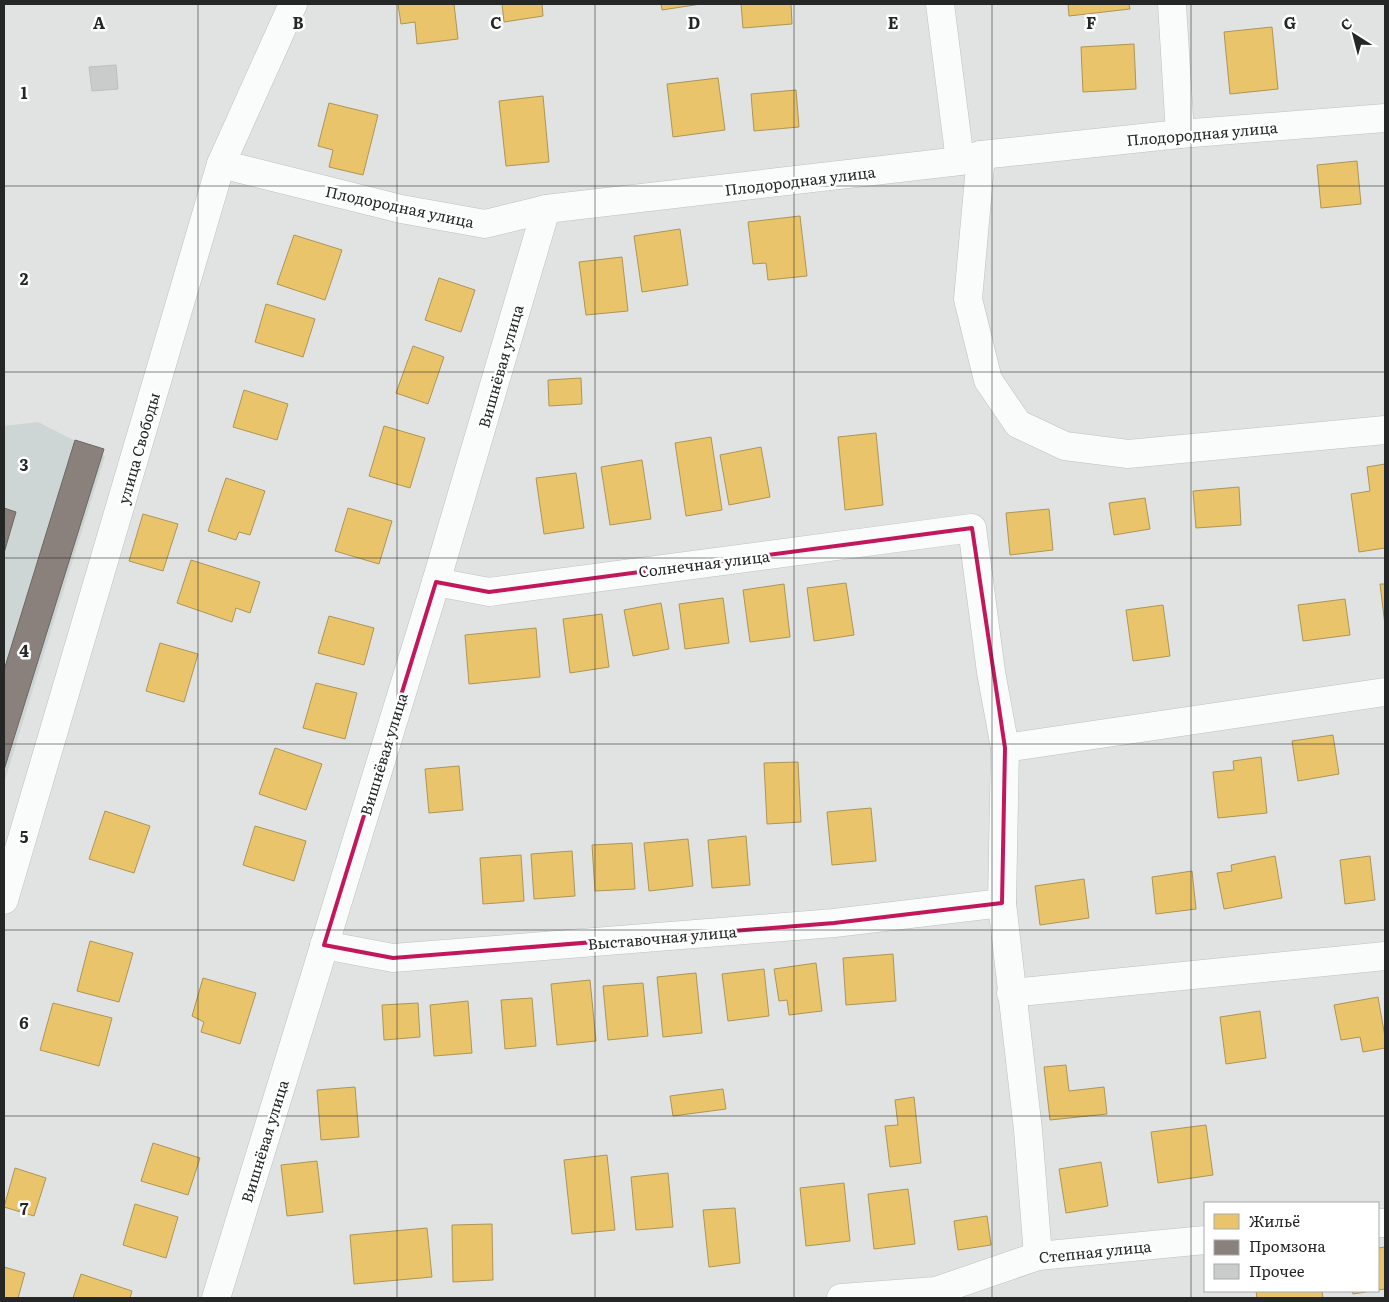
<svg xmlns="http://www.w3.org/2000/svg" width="1389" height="1302" viewBox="0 0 1389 1302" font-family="Literata,serif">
<rect width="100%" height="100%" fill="#e0e3e2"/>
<path fill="#cdd6d5" d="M38,422L105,456L4,783V426Z"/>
<g fill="#e9c46a" stroke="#ae9556">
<path d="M398,4H454L458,39L417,44L415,22L401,24Z"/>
<path d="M502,4H542L543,16L504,22Z"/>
<path d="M661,4H701L662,10Z"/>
<path d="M741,4H791L792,24L743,28Z"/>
<path d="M1068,4H1129L1130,9L1069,16Z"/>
<path d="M1272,27L1278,89L1230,94L1224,32Z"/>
<path d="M1134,44L1136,89L1083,92L1081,47Z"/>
<path d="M718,78L725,130L673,137L667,84Z"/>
<path d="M796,90L799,127L754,131L751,94Z"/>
<path d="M543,96L549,162L506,166L499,101Z"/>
<path d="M329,103L378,115L363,175L329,167L333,150L318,146Z"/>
<path d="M1357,161L1361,204L1321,208L1317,165Z"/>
<path d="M800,216L807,276L768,280L766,263L753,264L748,222Z"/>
<path d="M680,229L688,285L642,292L634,236Z"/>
<path d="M294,235L342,250L325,300L277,284Z"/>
<path d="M622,257L628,311L586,315L579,262Z"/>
<path d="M439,278L475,290L461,332L425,320Z"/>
<path d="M266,304L315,319L303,357L255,342Z"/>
<path d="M413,346L444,357L428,404L396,393Z"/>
<path d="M581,378L582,404L549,406L548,380Z"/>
<path d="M244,390L288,404L277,440L233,427Z"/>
<path d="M384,426L425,438L410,488L369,476Z"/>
<path d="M876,433L883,505L845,510L838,437Z"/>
<path d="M711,437L722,510L686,516L675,443Z"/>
<path d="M761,447L770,497L729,505L720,455Z"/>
<path d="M642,460L651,519L610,525L601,467Z"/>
<path d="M1385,464V548L1359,552L1351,494L1370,491L1367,467Z"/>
<path d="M576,473L584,528L544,534L536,478Z"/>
<path d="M226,478L265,491L250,535L239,532L236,540L208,531Z"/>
<path d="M1239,487L1241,525L1196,528L1193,491Z"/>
<path d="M1145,498L1150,529L1114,535L1109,503Z"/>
<path d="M348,508L392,521L379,564L335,551Z"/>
<path d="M1049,509L1053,550L1010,555L1006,513Z"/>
<path d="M143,514L178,524L163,571L129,561Z"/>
<path d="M191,560L260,582L250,613L236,608L232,622L177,603Z"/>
<path d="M846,583L854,635L814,641L807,588Z"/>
<path d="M784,584L790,637L750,642L743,590Z"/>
<path d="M1380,584H1385V625Z"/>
<path d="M723,598L729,643L685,649L679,604Z"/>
<path d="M1345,599L1350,635L1303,641L1298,605Z"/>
<path d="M661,603L669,649L633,656L624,610Z"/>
<path d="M1163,605L1170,656L1133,661L1126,610Z"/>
<path d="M602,614L609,667L570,673L563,619Z"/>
<path d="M329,616L374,628L364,665L318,653Z"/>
<path d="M536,628L540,677L469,684L465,635Z"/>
<path d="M160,643L198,654L184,702L146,691Z"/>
<path d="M316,683L357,693L345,739L303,728Z"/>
<path d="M1333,735L1339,774L1298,781L1292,741Z"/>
<path d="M275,748L322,764L306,810L259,794Z"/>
<path d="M1261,757L1267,813L1218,818L1213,772L1234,770L1233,761Z"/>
<path d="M798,762L801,822L767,824L764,763Z"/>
<path d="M459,766L463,810L429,813L425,769Z"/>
<path d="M871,808L876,861L832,865L827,812Z"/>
<path d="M105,811L150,826L134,873L89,859Z"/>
<path d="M255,826L306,841L294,881L243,865Z"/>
<path d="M746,836L750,885L712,888L708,840Z"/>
<path d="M688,839L693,886L649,891L644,843Z"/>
<path d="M632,843L635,889L595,891L592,845Z"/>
<path d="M572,851L575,896L534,899L531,854Z"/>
<path d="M521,855L524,901L483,904L480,858Z"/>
<path d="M1275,856L1282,898L1224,909L1217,873L1232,871L1231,865Z"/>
<path d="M1370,856L1375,900L1345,904L1340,860Z"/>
<path d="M1192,871L1196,909L1156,914L1152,877Z"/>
<path d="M1084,879L1089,918L1040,925L1035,886Z"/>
<path d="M90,941L133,953L119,1002L77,991Z"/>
<path d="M893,954L896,1001L846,1005L843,958Z"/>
<path d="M816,963L822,1011L789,1015L787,1000L779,1001L774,969Z"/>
<path d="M764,969L769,1016L728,1021L722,974Z"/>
<path d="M696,973L702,1033L663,1037L657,977Z"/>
<path d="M203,978L256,993L240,1044L201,1032L204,1022L192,1016Z"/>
<path d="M590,980L596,1041L557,1045L551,984Z"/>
<path d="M643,983L648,1036L608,1040L603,986Z"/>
<path d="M1378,997L1385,1037V1048L1363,1052L1360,1037L1341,1040L1334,1005Z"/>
<path d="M532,998L536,1046L505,1049L501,1000Z"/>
<path d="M468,1001L472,1053L434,1056L430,1005Z"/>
<path d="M53,1003L112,1018L99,1066L40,1050Z"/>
<path d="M418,1003L420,1037L384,1040L382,1005Z"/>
<path d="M1260,1011L1266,1058L1226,1064L1220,1017Z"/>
<path d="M1066,1065L1069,1091L1104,1087L1107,1114L1050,1120L1044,1067Z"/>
<path d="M355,1087L359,1137L321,1140L317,1090Z"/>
<path d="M723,1089L726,1109L673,1116L670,1096Z"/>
<path d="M914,1097L921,1163L890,1167L885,1126L898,1125L895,1100Z"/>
<path d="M1206,1125L1213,1175L1158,1183L1151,1132Z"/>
<path d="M153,1143L200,1158L188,1195L141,1181Z"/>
<path d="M607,1155L615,1230L572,1234L564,1160Z"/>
<path d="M317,1161L323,1212L287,1216L281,1165Z"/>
<path d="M1101,1162L1108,1206L1066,1213L1059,1169Z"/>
<path d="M15,1168L46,1178L34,1216L4,1207Z"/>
<path d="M668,1173L673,1227L636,1230L631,1177Z"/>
<path d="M844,1183L850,1241L806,1246L800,1188Z"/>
<path d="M908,1189L915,1244L874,1249L868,1194Z"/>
<path d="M135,1204L178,1217L166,1258L123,1245Z"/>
<path d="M735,1208L740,1263L709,1267L703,1210Z"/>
<path d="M987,1216L991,1245L958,1250L954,1221Z"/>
<path d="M492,1224L493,1280L453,1282L452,1225Z"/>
<path d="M427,1228L432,1277L354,1284L350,1235Z"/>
<path d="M1385,1247V1289L1378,1290V1248Z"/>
<path d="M4,1267L25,1273L18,1298H4Z"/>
<path d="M81,1274L132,1291L130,1298H73Z"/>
<path d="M1256,1291H1322L1323,1298H1257Z"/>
<path d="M1352,1291H1372L1353,1294Z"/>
</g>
<g fill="#8a817c" stroke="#6c6662">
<path d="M75,440L104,449L4,770V670Z"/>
<path d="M4,508L16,512L4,553Z"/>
</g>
<path fill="#cacccc" stroke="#bcbfbe" d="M116,65L118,89L92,91L89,67Z"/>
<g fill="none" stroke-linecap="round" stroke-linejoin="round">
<defs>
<g id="minor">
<path d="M940,4L960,161"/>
<path d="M1172,4L1180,134"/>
<path d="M981,155L968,299L988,380L1018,424L1065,446L1128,454L1385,430"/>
<path d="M221,164L401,209L485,224L546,209L960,161L981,155L1180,134L1385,118"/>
<path d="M436,582L489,592L972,528L991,672L1005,748L1002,903L1028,1130L1038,1256"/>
<path d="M1005,748L1385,692"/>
<path d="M4,900L221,164L293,4"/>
<path d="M324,945L393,958L834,923L1002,903"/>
<path d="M1011,993L1385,956"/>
<path d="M1378,1223H1385"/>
<path d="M216,1298L436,582L546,209"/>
<path d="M841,1298L936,1291L1038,1256L1205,1240"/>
</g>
</defs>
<use href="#minor" stroke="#bec0c0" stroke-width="29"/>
<use href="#minor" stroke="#fafbfb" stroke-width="28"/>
</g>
<path fill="none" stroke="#c2185b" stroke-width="4" stroke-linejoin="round" d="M972,528L1005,748L1002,903L834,923L393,958L324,945L436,582L489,592Z"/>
<path fill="none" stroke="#252727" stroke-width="1" stroke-opacity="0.55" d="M198,4V1298M397,4V1298M595,4V1298M794,4V1298M992,4V1298M1191,4V1298M4,186H1385M4,372H1385M4,558H1385M4,744H1385M4,930H1385M4,1116H1385"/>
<g text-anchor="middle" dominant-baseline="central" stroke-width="5" stroke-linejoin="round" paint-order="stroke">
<g font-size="15" fill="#252727" stroke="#fff">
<text transform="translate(1202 133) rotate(-5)">Плодородная улица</text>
<text transform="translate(800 180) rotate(-7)">Плодородная улица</text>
<text transform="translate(400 206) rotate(12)">Плодородная улица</text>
<text transform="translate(500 366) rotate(-74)">Вишнёвая улица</text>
<text transform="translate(138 448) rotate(-74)">улица Свободы</text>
<text transform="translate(704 563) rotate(-7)">Солнечная улица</text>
<text transform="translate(383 754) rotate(-73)">Вишнёвая улица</text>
<text transform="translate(662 937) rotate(-5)">Выставочная улица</text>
<text transform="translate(264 1141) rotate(-73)">Вишнёвая улица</text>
<text transform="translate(1095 1251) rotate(-6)">Степная улица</text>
</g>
</g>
<g font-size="16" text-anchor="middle" font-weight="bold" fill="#252727" stroke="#fff" stroke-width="5" stroke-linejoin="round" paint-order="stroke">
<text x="99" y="29">A</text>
<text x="298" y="29">B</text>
<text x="496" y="29">C</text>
<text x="694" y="29">D</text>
<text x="893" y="29">E</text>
<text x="1091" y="29">F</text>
<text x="1290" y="29">G</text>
<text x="24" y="99">1</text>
<text x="24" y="285">2</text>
<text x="24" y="471">3</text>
<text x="24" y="657">4</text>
<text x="24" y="843">5</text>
<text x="24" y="1029">6</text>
<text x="24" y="1215">7</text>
</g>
<rect width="1389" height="1302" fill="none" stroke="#252727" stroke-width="10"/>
<rect x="1204" y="1202" width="175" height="90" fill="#ffffff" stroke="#a8a9a9"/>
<rect x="1214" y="1214" width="25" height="15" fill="#e9c46a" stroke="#a8a9a9"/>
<text x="1249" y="1227" font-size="15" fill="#252727">Жильё</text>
<rect x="1214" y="1240" width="25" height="15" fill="#8a817c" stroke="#a8a9a9"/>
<text x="1249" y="1252" font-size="15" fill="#252727">Промзона</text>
<rect x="1214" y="1264" width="25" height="15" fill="#cacccc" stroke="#a8a9a9"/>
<text x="1249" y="1277" font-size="15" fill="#252727">Прочее</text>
<g transform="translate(1354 35) rotate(324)" stroke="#ffffff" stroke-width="4" paint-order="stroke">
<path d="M0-4L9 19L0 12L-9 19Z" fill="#252727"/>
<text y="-8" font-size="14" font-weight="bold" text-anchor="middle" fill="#252727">С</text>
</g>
</svg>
